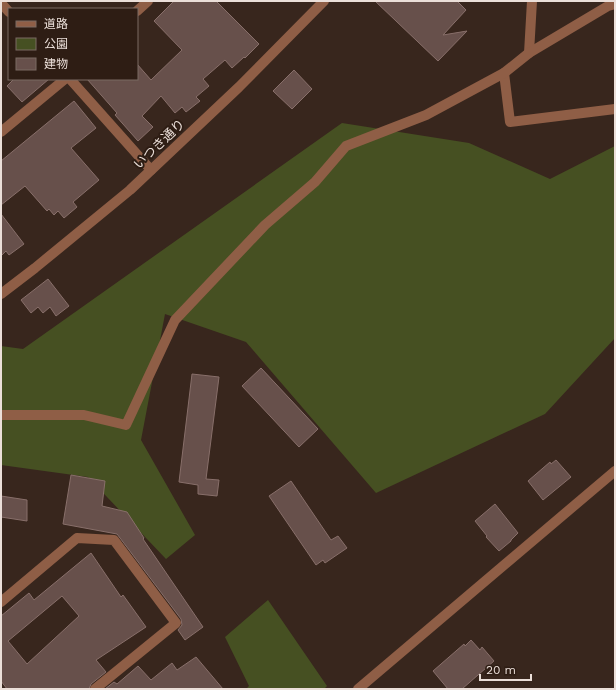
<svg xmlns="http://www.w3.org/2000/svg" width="616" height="690" viewBox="0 0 616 690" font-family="'Work Sans','Noto Sans JP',sans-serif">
<rect width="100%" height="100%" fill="#38261d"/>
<g fill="#465022">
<path d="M342,123L469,143L550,179L615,146V338L545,414L376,493L246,342L165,314L141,440L195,535L166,559L88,477L1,465V346L23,349Z"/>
<path d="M268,600L327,686L324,689H246L249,686L225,637Z"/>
</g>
<g fill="#67504b" stroke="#886f6a" fill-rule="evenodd">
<path d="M174,1H216L259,44L245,58L244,57L232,68L225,60L203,79L209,86L196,97L200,101L186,112L182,107L175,113L161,96L142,116L153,127L138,141L115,115L117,113L87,79H137V64L151,80L182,50L154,21Z"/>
<path d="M375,1H457L466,10L443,35L467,31L438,61Z"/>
<path d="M294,70L312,89L292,109L273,91Z"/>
<path d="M14,79H49L22,102L7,86Z"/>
<path d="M74,101L96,128L71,148L99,180L73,202L77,207L64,218L58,211L54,215L49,209L47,211L25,186L1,205V161Z"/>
<path d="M1,214L24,244L9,255L6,251L1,256Z"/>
<path d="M48,279L69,306L56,316L50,307L43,313L38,307L31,313L21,300Z"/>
<path d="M261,368L318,429L299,447L242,386Z"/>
<path d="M192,374L219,377L206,479L219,480L217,496L198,494V485L179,482Z"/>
<path d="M556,460L571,477L543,500L528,481L550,462L551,464Z"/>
<path d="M71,475L105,481L102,506L127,512L144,538L143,539L203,627L185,640L178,630L182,625L181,619L117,534L63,524Z"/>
<path d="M291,481L331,540L338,536L347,548L325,563L323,560L316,565L269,496Z"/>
<path d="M1,496L27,500V521L1,517Z"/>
<path d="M495,504L518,533L511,540V541L499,551L486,537L487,536L475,521Z"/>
<path d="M91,553L121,597L123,595L146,627L96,660L106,672L91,684L89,689H7L1,681V616L29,593L34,600ZM62,596L79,616L27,664L8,641Z"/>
<path d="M471,640L480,650L482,647L494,661L462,689H448L433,671L464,644L465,646Z"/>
<path d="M196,657L223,689H105L114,682L117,684L138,666L151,680L172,663L177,670Z"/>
</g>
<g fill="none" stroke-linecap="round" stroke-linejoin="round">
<g stroke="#8f5e46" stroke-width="10">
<path d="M1,3L9,12"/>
<path d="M137,11L148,1"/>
<path d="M529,53L532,1"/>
<path d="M504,73L510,122L615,109"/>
<path d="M70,79L151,170"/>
<path d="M1,132L65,79"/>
<path d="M1,294L35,268L130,190L239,87L324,1"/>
<path d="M1,415H84L126,425L175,320L265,225L315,182L346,146L426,115L504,73L529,53L608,6L615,4"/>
<path d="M1,602L77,538L114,540L176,623L95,689"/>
<path d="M358,689L615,471"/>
</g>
</g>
<g text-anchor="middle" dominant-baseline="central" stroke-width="4" stroke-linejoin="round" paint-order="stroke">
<g font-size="13" fill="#ebdfd9" stroke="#2e1d14">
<text transform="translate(159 144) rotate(-44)">いつき通り</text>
</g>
</g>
<rect width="616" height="690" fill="none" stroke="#ebdfd9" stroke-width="4"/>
<rect x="8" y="8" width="130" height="72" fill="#2e1d14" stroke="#7a6b63"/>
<rect x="16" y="21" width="20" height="6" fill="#8f5e46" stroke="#7a6b63"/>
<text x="44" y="28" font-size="12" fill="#ebdfd9">道路</text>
<rect x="16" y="38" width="20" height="12" fill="#465022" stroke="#7a6b63"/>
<text x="44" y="48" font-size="12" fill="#ebdfd9">公園</text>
<rect x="16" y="58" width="20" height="12" fill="#67504b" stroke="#7a6b63"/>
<text x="44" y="68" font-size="12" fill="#ebdfd9">建物</text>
<path d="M480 674v6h51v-6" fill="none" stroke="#ebdfd9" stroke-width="2"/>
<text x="486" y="674" font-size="12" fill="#ebdfd9" stroke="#2e1d14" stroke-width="3" paint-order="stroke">20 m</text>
</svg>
